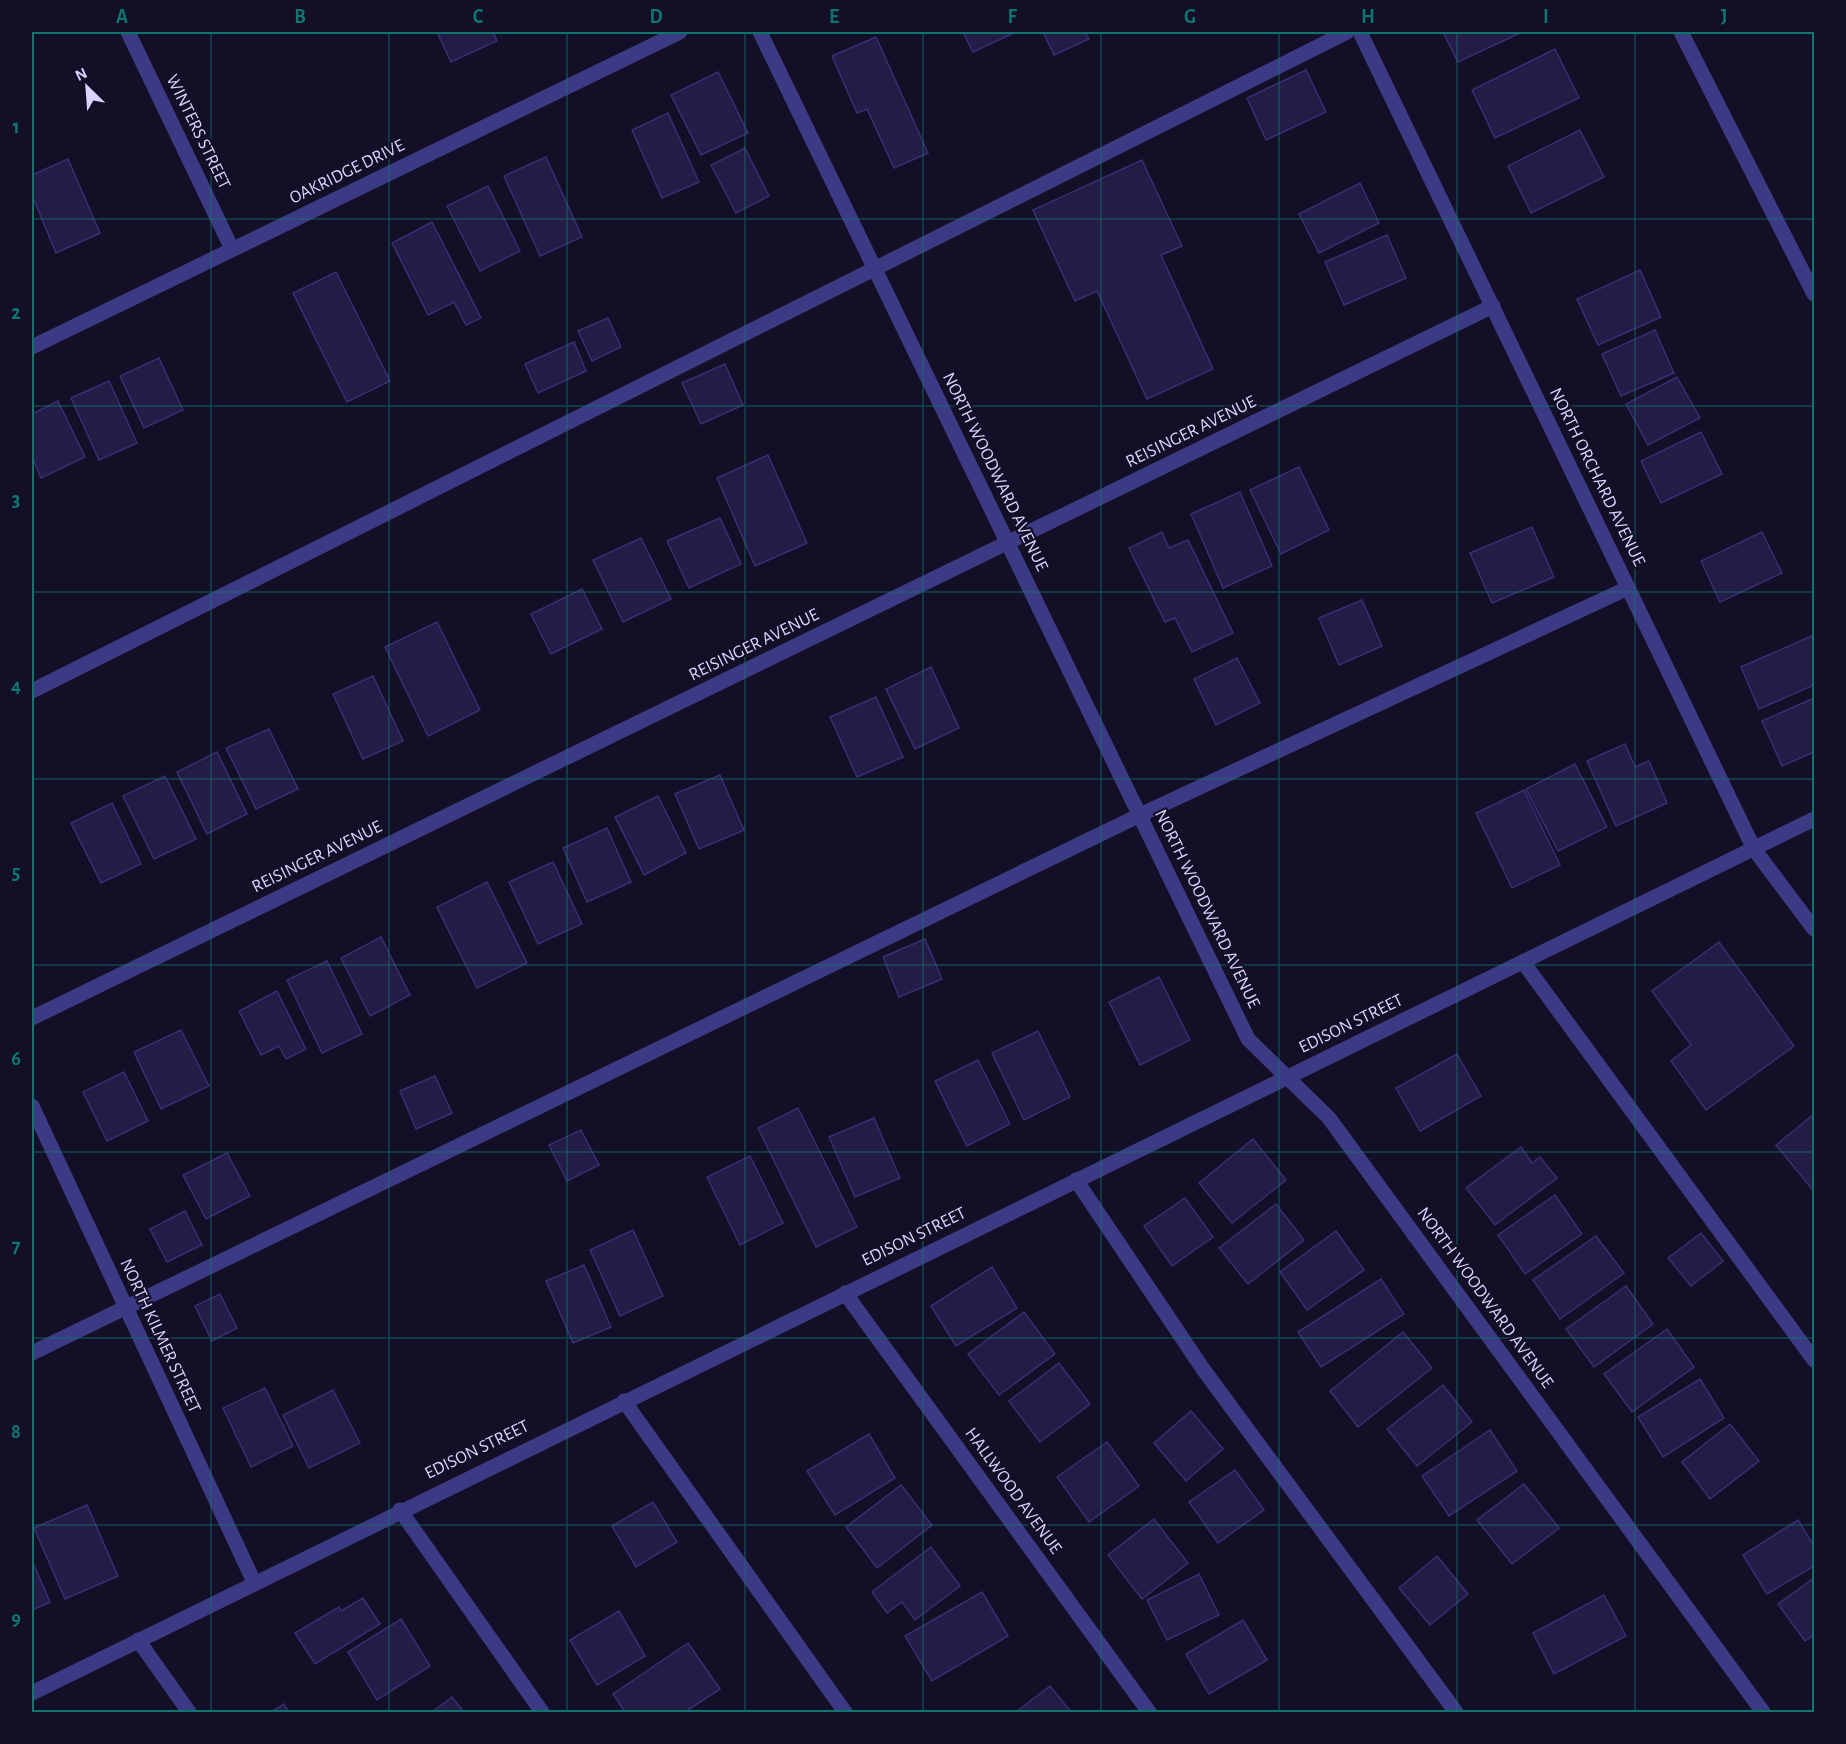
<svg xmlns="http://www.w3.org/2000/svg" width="1846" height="1744" viewBox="0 0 1846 1744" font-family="'Alegreya Sans',sans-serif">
<rect width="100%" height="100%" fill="#130f26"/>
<g fill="#241b47" stroke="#3b2d73" stroke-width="1.5">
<path d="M437,32H493L497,41L451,62Z"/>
<path d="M963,32H1016L973,52Z"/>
<path d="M1043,32H1085L1089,39L1054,55Z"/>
<path d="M1443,32H1522L1458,62Z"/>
<path d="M876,37L928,153L894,168L867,109L857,113L832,56Z"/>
<path d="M1555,49L1579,98L1495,138L1472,90Z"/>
<path d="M1306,70L1326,112L1266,140L1247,98Z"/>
<path d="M718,72L748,133L701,155L671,95Z"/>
<path d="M668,113L699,182L662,198L632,130Z"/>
<path d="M1580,130L1604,177L1531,213L1508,166Z"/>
<path d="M745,148L769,196L736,213L711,165Z"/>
<path d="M546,157L582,237L540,256L504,176Z"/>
<path d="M68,159L100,233L56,253L32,195V175Z"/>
<path d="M1142,160L1182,246L1161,255L1213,369L1147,399L1097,291L1075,301L1033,210Z"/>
<path d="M1360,183L1379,223L1319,253L1299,214Z"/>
<path d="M488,186L520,251L480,271L447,206Z"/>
<path d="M432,222L481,318L466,325L454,302L428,315L392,243Z"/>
<path d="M1387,235L1406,278L1344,305L1325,262Z"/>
<path d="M1640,270L1661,317L1598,345L1577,299Z"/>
<path d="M336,272L390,381L347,402L293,293Z"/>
<path d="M608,318L621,347L592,361L578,331Z"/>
<path d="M1655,330L1674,373L1621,396L1602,354Z"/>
<path d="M574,342L586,371L538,393L525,364Z"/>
<path d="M159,358L183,410L144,428L120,376Z"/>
<path d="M725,364L743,405L701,424L682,383Z"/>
<path d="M1677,377L1700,418L1648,445L1626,404Z"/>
<path d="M109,381L137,443L99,460L71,398Z"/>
<path d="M58,401L85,457L41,478L32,457V414Z"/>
<path d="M1701,432L1722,474L1661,503L1641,461Z"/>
<path d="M768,455L807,543L755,566L717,478Z"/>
<path d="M1299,467L1329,530L1281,554L1250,490Z"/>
<path d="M1240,492L1272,566L1223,588L1191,514Z"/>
<path d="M720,518L741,564L689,588L667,541Z"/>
<path d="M1532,527L1554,577L1492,603L1470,553Z"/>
<path d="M1162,532L1169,548L1188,540L1233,633L1192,652L1175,618L1165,622L1129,548Z"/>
<path d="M1762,532L1782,573L1720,602L1701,561Z"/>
<path d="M641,538L671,599L623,622L593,560Z"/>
<path d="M582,589L602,629L551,654L531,614Z"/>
<path d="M1362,600L1382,646L1339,665L1319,618Z"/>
<path d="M437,622L480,710L428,736L385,647Z"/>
<path d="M1814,635V685L1759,709L1741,667Z"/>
<path d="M1237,658L1260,703L1216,725L1194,679Z"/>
<path d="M931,667L959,728L915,749L886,689Z"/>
<path d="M373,676L403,741L363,759L333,694Z"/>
<path d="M876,697L903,757L857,777L830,717Z"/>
<path d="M1814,698V752L1782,766L1762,721Z"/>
<path d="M269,729L298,789L256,809L226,748Z"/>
<path d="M1625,744L1635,767L1649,761L1667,803L1616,826L1587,761Z"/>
<path d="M217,752L247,814L207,834L177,772Z"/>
<path d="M1575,764L1607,827L1558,851L1526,789Z"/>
<path d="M720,775L744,830L699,849L675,794Z"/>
<path d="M165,776L196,839L154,859L123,796Z"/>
<path d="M1524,790L1560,865L1512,888L1476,813Z"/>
<path d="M658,796L686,853L644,875L615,817Z"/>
<path d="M112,803L141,864L101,883L71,823Z"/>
<path d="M607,828L631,882L587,902L563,848Z"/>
<path d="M553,862L582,924L538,944L509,882Z"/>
<path d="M487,882L527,963L477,988L437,907Z"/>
<path d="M381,937L410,995L370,1016L341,958Z"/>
<path d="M925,939L942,979L899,997L883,957Z"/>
<path d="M1719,942L1794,1046L1706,1110L1671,1061L1691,1045L1652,991Z"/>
<path d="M327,961L362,1034L322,1053L287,980Z"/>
<path d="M1159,977L1190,1040L1140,1065L1109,1002Z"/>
<path d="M277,991L306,1049L286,1059L279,1046L261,1055L239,1011Z"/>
<path d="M181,1030L209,1086L161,1109L134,1052Z"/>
<path d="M1038,1031L1070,1097L1024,1120L992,1053Z"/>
<path d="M1457,1054L1481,1096L1420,1131L1396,1088Z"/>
<path d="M978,1060L1010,1124L967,1146L935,1081Z"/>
<path d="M124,1072L148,1121L107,1141L83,1092Z"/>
<path d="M435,1076L452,1113L416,1129L400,1091Z"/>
<path d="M798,1108L857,1227L816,1247L758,1128Z"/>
<path d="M1814,1114V1187L1812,1189L1776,1145Z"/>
<path d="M874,1118L900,1178L855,1197L829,1137Z"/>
<path d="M581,1130L599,1165L567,1181L549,1145Z"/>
<path d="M1253,1139L1286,1180L1232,1223L1199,1183Z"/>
<path d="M1521,1147L1532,1163L1540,1157L1557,1178L1495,1225L1466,1188Z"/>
<path d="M227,1153L250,1196L206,1219L183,1175Z"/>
<path d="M750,1156L783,1223L740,1245L707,1177Z"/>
<path d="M1555,1195L1582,1234L1525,1274L1498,1235Z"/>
<path d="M1185,1198L1213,1237L1172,1266L1144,1226Z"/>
<path d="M1276,1204L1304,1240L1248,1284L1219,1248Z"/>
<path d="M185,1211L202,1245L167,1262L150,1229Z"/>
<path d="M633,1230L663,1296L620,1316L590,1250Z"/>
<path d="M1336,1231L1364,1270L1307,1310L1280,1272Z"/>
<path d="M1701,1233L1723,1261L1691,1286L1668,1258Z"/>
<path d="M1596,1236L1624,1273L1560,1319L1533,1280Z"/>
<path d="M584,1265L611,1327L573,1343L546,1281Z"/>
<path d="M992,1267L1017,1308L956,1346L931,1306Z"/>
<path d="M1381,1279L1404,1314L1321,1367L1298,1332Z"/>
<path d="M1626,1286L1653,1324L1594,1367L1566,1329Z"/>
<path d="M220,1294L237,1328L212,1341L195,1306Z"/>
<path d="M1024,1312L1055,1354L999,1395L968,1354Z"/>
<path d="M1667,1329L1694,1367L1632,1412L1604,1374Z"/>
<path d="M1403,1332L1432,1368L1358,1427L1330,1391Z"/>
<path d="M1059,1363L1090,1404L1040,1442L1009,1401Z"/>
<path d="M1700,1379L1724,1418L1663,1457L1638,1417Z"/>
<path d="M1443,1385L1472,1422L1417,1466L1387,1429Z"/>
<path d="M265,1388L293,1446L251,1467L223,1408Z"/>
<path d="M333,1390L360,1443L309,1468L283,1415Z"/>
<path d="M1191,1411L1223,1449L1186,1481L1154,1443Z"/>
<path d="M1730,1424L1759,1461L1710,1499L1682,1462Z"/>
<path d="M1490,1430L1517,1471L1449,1516L1422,1476Z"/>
<path d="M869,1434L895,1478L835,1515L807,1471Z"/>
<path d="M1107,1442L1139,1486L1089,1522L1057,1477Z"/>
<path d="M1235,1470L1264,1510L1218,1543L1189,1502Z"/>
<path d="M1524,1484L1559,1528L1512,1564L1477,1520Z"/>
<path d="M901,1485L932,1525L877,1568L846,1527Z"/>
<path d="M653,1502L677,1542L636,1567L612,1526Z"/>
<path d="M87,1505L118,1576L65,1599L34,1528Z"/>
<path d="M1154,1519L1188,1563L1142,1599L1108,1555Z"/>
<path d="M1798,1520L1814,1546V1566L1767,1594L1743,1555Z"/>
<path d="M931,1547L960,1586L915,1620L902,1602L887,1613L872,1592Z"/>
<path d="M1437,1556L1468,1594L1430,1625L1399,1588Z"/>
<path d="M32,1560L50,1602L32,1610Z"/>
<path d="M1199,1574L1219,1615L1167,1640L1147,1600Z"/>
<path d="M1814,1578V1635L1805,1641L1778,1604Z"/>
<path d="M982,1592L1008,1636L932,1681L905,1636Z"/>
<path d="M1604,1595L1626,1636L1554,1674L1533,1633Z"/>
<path d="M363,1598L380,1624L315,1664L295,1633L339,1607L341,1611Z"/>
<path d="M619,1611L645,1656L597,1685L570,1640Z"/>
<path d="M401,1619L430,1666L377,1700L348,1652Z"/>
<path d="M1243,1620L1267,1660L1209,1694L1186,1654Z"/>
<path d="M688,1643L720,1689L685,1712H625L613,1694Z"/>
<path d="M1050,1686L1071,1712H1016Z"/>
<path d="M452,1697L464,1712H432Z"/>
<path d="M284,1704L289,1712H271Z"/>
</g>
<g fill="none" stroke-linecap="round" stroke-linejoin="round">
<g stroke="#3d3a85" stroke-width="15">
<path d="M1681,32L1814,294"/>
<path d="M32,691L1347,32"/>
<path d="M1076,1180L1203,1369L1456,1712"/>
<path d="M32,1353L1140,815L1628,588"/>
<path d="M624,1401L845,1712"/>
<path d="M138,1640L189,1712"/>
</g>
<g stroke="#3d3a85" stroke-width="15">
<path d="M128,32L232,249"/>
<path d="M760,32L1248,1039L1329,1118L1763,1712"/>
<path d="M1360,32L1754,849L1814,929"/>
<path d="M32,347L680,32"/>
<path d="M1523,962L1814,1360"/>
<path d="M32,1018L1493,306"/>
<path d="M32,1106L254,1582"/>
<path d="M845,1293L1149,1712"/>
<path d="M400,1510L542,1712"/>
<path d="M32,1693L1814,819"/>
</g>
</g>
<path fill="none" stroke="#0f766e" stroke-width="1.5" stroke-opacity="0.55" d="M211,32V1712M389,32V1712M567,32V1712M745,32V1712M923,32V1712M1101,32V1712M1279,32V1712M1457,32V1712M1635,32V1712M32,219H1814M32,406H1814M32,592H1814M32,779H1814M32,965H1814M32,1152H1814M32,1338H1814M32,1525H1814"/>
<g text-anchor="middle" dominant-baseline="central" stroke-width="4.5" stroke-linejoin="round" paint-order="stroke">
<g font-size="18" fill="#d9d4ff" stroke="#130f26">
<text transform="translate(198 132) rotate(64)">WINTERS STREET</text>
<text transform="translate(347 172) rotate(-26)">OAKRIDGE DRIVE</text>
<text transform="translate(1191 432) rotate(-26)">REISINGER AVENUE</text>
<text transform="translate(995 472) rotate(64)">NORTH WOODWARD AVENUE</text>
<text transform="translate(1597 477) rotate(64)">NORTH ORCHARD AVENUE</text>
<text transform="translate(754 645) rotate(-26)">REISINGER AVENUE</text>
<text transform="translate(317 857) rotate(-26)">REISINGER AVENUE</text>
<text transform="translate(1207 909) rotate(64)">NORTH WOODWARD AVENUE</text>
<text transform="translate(1351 1024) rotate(-26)">EDISON STREET</text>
<text transform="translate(914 1237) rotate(-26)">EDISON STREET</text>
<text transform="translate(1485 1298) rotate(54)">NORTH WOODWARD AVENUE</text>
<text transform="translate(160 1336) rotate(65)">NORTH KILMER STREET</text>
<text transform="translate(477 1450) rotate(-26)">EDISON STREET</text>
<text transform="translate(1013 1491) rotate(54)">HALLWOOD AVENUE</text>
</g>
</g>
<rect width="1846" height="1744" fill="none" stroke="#130f26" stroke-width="66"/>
<g transform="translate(87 87) rotate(335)" stroke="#130f26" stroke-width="4.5" paint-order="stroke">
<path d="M0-4.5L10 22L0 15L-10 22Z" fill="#d9d4ff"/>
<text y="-9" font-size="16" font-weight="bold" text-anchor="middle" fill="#d9d4ff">N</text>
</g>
<rect x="33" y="33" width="1780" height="1678" fill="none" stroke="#0f766e" stroke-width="2"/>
<g font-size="20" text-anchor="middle" font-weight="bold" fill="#0f766e">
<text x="122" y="23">A</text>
<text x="300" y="23">B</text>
<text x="478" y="23">C</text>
<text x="656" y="23">D</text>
<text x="834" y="23">E</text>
<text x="1012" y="23">F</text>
<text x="1190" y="23">G</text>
<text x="1368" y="23">H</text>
<text x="1546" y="23">I</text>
<text x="1724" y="23">J</text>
<text x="16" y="133">1</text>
<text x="16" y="319">2</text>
<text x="16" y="506">3</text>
<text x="16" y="692">4</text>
<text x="16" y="879">5</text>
<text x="16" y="1065">6</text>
<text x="16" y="1252">7</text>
<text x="16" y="1438">8</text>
<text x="16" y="1625">9</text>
</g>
</svg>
